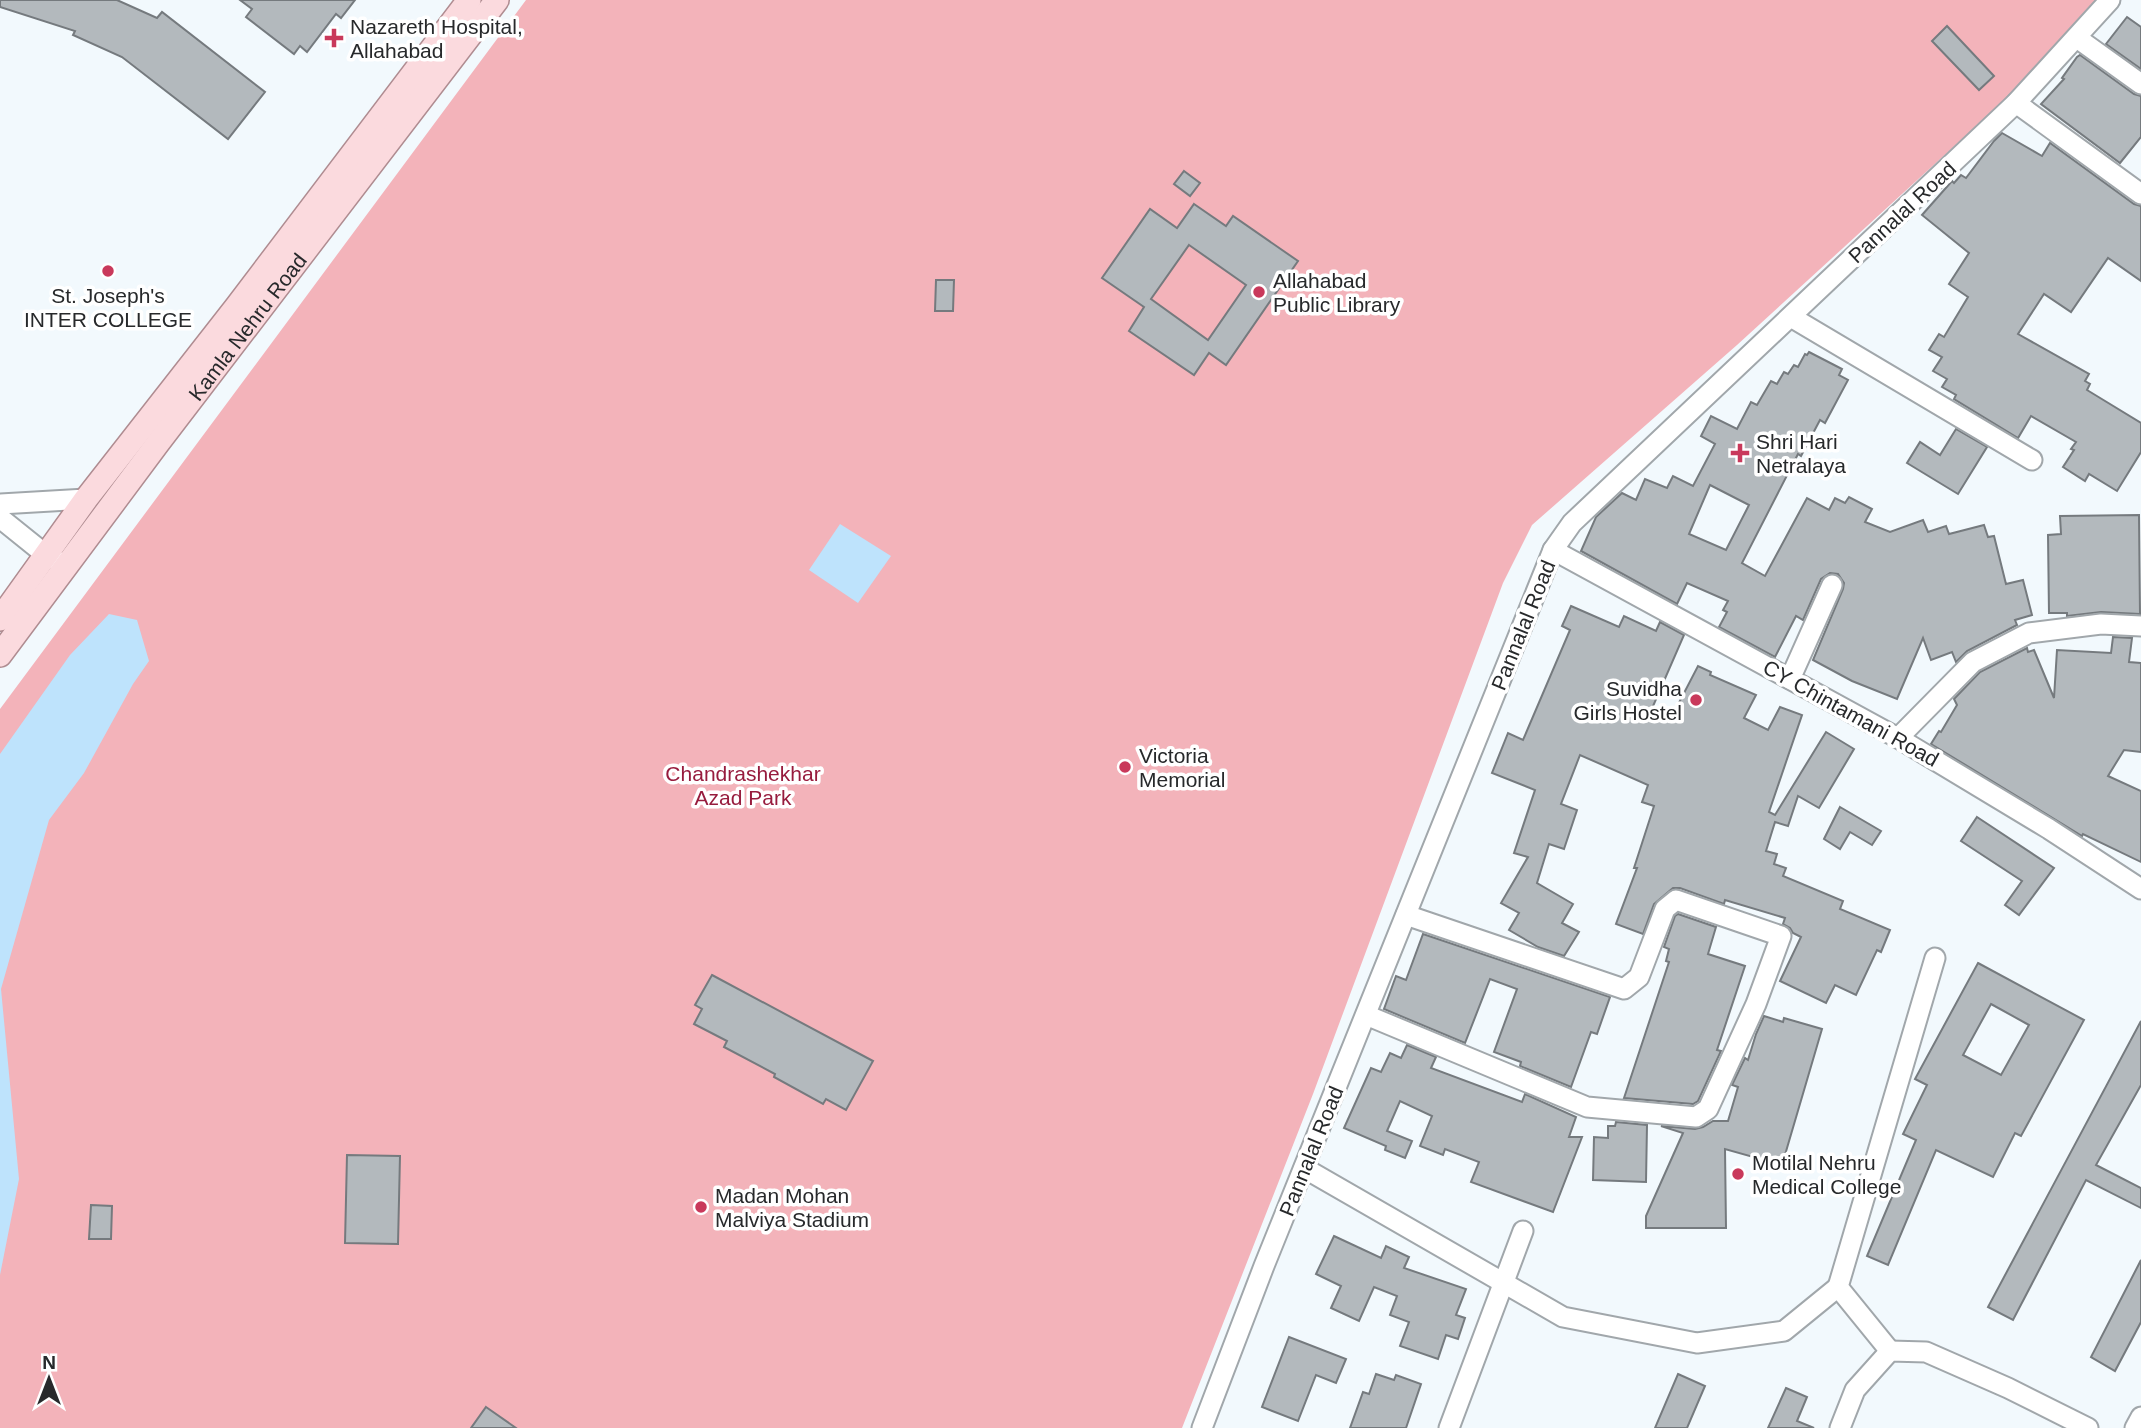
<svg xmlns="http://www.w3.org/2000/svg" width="2141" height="1428" viewBox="0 0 2141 1428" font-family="Arial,sans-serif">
<rect width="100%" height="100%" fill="#f2f9fd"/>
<path fill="#f3b3ba" d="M526,0H2100L2054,55L1737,345L1532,525L1503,583L1313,1094L1182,1428H0V709Z"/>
<g fill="#bee3fc">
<path d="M840,524L891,556L858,603L809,570Z"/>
<path d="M109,614L137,620L149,661L133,684L84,773L49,820L1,989L19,1179L0,1275V754L70,655Z"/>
</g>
<g fill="#b3b9bd" stroke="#757a7e" stroke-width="2" fill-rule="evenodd">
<path d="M0,0H117L157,18L162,12L265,92L228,139L122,57L73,35L75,31L0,7Z"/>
<path d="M240,0H355L341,18L336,14L307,52L300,46L294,54L246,17L252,9Z"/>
<path d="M2127,17L2141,27V69L2106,44Z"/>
<path d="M1947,26L1994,76L1979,90L1932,41Z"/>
<path d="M2080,55L2134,94L2141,96V137L2120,163L2041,104L2064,79L2062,78L2077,57Z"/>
<path d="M2002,133L2042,156L2050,143L2134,204L2141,206V281L2108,258L2071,312L2044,294L2018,334L2089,374L2085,381L2090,384L2087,390L2141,423V452L2117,491L2089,474L2085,481L2063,467L2074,450L2071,449L2076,442L2031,416L2018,438L1954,399L1956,395L1942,387L1947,379L1933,371L1942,357L1929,350L1939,334L1944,337L1968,297L1949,284L1969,253L1922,215L1952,181L1954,183L1961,175L1966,178L1994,141Z"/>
<path d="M1184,171L1200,183L1190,196L1174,184Z"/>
<path d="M1194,204L1226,226L1233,216L1298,261L1226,365L1209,353L1194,375L1129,331L1144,307L1102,278L1150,209L1177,228ZM1189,245L1246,285L1208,340L1151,299Z"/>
<path d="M936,280H954L953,311H935Z"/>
<path d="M1809,352L1842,369L1839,375L1848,380L1825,423L1820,420L1801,456L1798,454L1742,563L1765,576L1807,498L1829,510L1835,498L1845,503L1849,497L1872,509L1865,522L1890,532L1923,520L1928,532L1946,526L1949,534L1984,525L1988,537L1994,536L2006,584L2023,580L2032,615L2015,620L2017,625L1967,651L1956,662L1952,652L1931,660L1923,638L1897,699L1852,681L1813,660L1843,589L1844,583L1838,574L1830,573L1821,579L1803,620L1796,616L1775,657L1719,627L1727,612L1723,610L1728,601L1687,583L1677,604L1581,551L1596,517L1622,493L1636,500L1645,479L1667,488L1673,476L1693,486L1715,444L1701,436L1711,416L1737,429L1751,402L1757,405L1771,381L1777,384L1784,372L1788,374L1794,365L1798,367L1805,354L1807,355ZM1710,485L1749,505L1726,550L1689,534Z"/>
<path d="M1956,429L1987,447L1958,494L1907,463L1920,442L1940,455Z"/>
<path d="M2139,515L2140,614L2101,612L2067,616V613H2049L2048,535L2061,534L2060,516Z"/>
<path d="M1571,606L1619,627L1624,616L1656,631L1660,622L1684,635L1650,713L1669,722L1698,666L1711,672L1710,675L1756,695L1744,718L1768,730L1780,707L1802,715L1769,812L1775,815L1826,732L1854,749L1819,808L1798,796L1788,826L1775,822L1766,851L1777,854L1774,864L1786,868L1783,876L1843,901L1840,909L1890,930L1881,952L1877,950L1856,995L1835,985L1826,1003L1780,981L1801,937L1793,933L1790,928L1783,924L1785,918L1725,900L1724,904L1680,888H1673L1654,904L1643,934L1616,924L1637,868H1634L1654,806L1642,802L1648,785L1580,755L1561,804L1577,810L1564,849L1549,844L1537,883L1573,904L1562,923L1579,932L1564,956L1538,947L1509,930L1519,913L1501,903L1528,857L1514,853L1535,790L1492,773L1508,733L1523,740L1570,630L1562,626Z"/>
<path d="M2113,637L2132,638L2129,662L2141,663V752L2124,750L2108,776L2141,791V862L2083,834L2082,836L1931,744L1939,731L1941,732L1957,705L1954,699L1980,672L2027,648L2028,652L2034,650L2054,698L2057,650L2111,653Z"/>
<path d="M1840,807L1881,831L1872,845L1850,832L1840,849L1824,839Z"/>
<path d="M1977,817L2054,868L2019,915L2005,905L2022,881L1961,841Z"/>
<path d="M1678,914L1716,927L1708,954L1745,966L1717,1050L1721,1051L1698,1101L1693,1104L1624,1098L1669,962L1666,961L1669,949L1664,947L1675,916Z"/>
<path d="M1423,934L1610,997L1597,1034L1591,1032L1571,1087L1520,1066L1521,1062L1494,1052L1517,989L1490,979L1465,1043L1384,1009L1396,976L1406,980Z"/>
<path d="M1978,963L2084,1020L2021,1136L2015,1133L1993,1177L1936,1150L1888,1265L1867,1256L1916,1140L1903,1134L1927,1085L1915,1079ZM1991,1004L2029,1025L2001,1075L1963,1055Z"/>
<path d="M712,975L873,1061L846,1110L826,1099L823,1104L774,1077L775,1074L724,1047L727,1041L694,1024L702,1009L695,1005Z"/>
<path d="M1764,1016L1783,1022L1784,1018L1822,1029L1782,1165L1725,1149L1726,1228H1646V1216L1683,1133L1661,1126L1695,1129L1703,1127L1713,1121H1728L1738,1087L1732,1085L1745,1058L1748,1060L1756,1034Z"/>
<path d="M2141,1021V1085L2096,1165L2141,1188V1208L2086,1180L2013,1320L1988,1307Z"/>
<path d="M1407,1045L1436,1057L1431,1068L1522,1102L1525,1094L1576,1117L1569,1137H1582L1553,1212L1471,1182L1479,1162L1445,1149L1443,1155L1420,1146L1432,1116L1400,1101L1387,1131L1412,1141L1405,1158L1385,1150L1386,1146L1344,1128L1371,1068L1381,1072L1390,1053L1401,1058Z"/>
<path d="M1616,1122L1647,1125L1646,1182L1593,1180L1594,1137L1608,1138V1126H1615Z"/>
<path d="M347,1155L400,1156L398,1244L345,1243Z"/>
<path d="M91,1205L112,1206L111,1239H89Z"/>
<path d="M1334,1236L1381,1258L1386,1246L1409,1257L1404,1268L1466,1289L1456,1315L1465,1318L1458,1339L1446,1335L1438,1359L1400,1346L1409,1322L1390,1315L1397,1296L1374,1287L1359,1321L1331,1308L1341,1286L1316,1274Z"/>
<path d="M2141,1260V1322L2115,1371L2091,1357Z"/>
<path d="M1289,1337L1346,1359L1336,1383L1316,1375L1298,1421L1262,1407Z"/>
<path d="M1376,1374L1394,1380L1396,1375L1421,1384L1406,1428H1350L1363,1392L1369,1394Z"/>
<path d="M1678,1374L1705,1386L1687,1428H1655Z"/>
<path d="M1786,1388L1807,1397L1797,1421L1814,1428H1768Z"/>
<path d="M486,1407L516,1428H471Z"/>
</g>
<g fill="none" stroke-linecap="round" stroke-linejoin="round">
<defs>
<g id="minor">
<path d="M2077,38L2141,84"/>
<path d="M2016,103L2141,194"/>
<path d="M1791,317L2032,460"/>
<path d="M0,504L86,499"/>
<path d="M0,518L46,555L59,562"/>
<path d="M1553,550L1898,738L2049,829L2141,889"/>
<path d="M1790,679L1832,585"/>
<path d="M1898,738L1973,662L2029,633L2101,624L2141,626"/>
<path d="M1366,1015L1587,1107L1696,1117L1708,1109L1756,1004L1781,936L1676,900L1665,909L1639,977L1624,989L1406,915"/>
<path d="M1304,1168L1563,1317L1697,1343L1784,1331L1838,1287"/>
<path d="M1890,1351L1838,1287L1935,958"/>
<path d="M1202,1428L1264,1266L1553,550L1572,523L2016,103L2110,0"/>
<path d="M1449,1428L1523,1231"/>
<path d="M1840,1428L1855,1390L1890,1351L1926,1352L2008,1388L2088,1428"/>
<path d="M2135,1428L2141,1417"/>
</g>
<g id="major">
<path d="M0,619L86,499L237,306L469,0"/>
<path id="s1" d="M0,655L158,443L497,0"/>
</g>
</defs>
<use href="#minor" stroke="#a1a7ab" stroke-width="23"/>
<use href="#major" stroke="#af8c91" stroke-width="26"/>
<use href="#minor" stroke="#fff" stroke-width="19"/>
<use href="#major" stroke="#fbdade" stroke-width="23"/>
</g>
<g fill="#c9395b" stroke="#fff" stroke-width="2.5">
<path d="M330.5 27.5h7v7h7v7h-7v7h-7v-7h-7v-7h7z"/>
<circle cx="108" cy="271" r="7"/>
<circle cx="1259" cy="292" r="7"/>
<path d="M1736.5 442.5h7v7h7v7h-7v7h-7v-7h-7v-7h7z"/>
<circle cx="1696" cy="700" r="7"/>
<circle cx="1125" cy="767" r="7"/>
<circle cx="1738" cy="1174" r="7"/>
<circle cx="701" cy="1207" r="7"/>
</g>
<g text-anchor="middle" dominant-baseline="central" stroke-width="7" stroke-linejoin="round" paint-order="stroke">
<g font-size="21" fill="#27292b" stroke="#fff" text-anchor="start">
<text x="350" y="26">Nazareth Hospital,<tspan x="350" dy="24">Allahabad</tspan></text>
<text x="1273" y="280">Allahabad<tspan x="1273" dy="24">Public Library</tspan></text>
<text x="108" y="295" text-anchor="middle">St. Joseph's<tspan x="108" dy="24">INTER COLLEGE</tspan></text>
<text x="1756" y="441">Shri Hari<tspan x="1756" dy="24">Netralaya</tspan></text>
<text x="1682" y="688" text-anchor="end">Suvidha<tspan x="1682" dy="24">Girls Hostel</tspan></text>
<text x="1139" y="755">Victoria<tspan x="1139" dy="24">Memorial</tspan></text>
<text x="1752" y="1162">Motilal Nehru<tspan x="1752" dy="24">Medical College</tspan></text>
<text x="715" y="1195">Madan Mohan<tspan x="715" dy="24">Malviya Stadium</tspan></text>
</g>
<g font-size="21" fill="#27292b" stroke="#fff">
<text transform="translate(1902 212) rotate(-43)">Pannalal Road</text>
<text stroke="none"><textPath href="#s1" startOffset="411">Kamla Nehru Road</textPath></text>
<text transform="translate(1523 625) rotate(-68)">Pannalal Road</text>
<text transform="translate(1851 713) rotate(29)">CY Chintamani Road</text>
<text transform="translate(1311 1151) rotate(-68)">Pannalal Road</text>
</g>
<g font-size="21" fill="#971c3e" stroke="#fff">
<text x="743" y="773">Chandrashekhar<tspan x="743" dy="24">Azad Park</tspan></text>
</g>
</g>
<g transform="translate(49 1379)" stroke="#ffffff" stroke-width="5" paint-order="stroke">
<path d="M0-5L12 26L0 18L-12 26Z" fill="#27292b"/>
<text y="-10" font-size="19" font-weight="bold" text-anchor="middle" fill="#27292b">N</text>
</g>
</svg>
